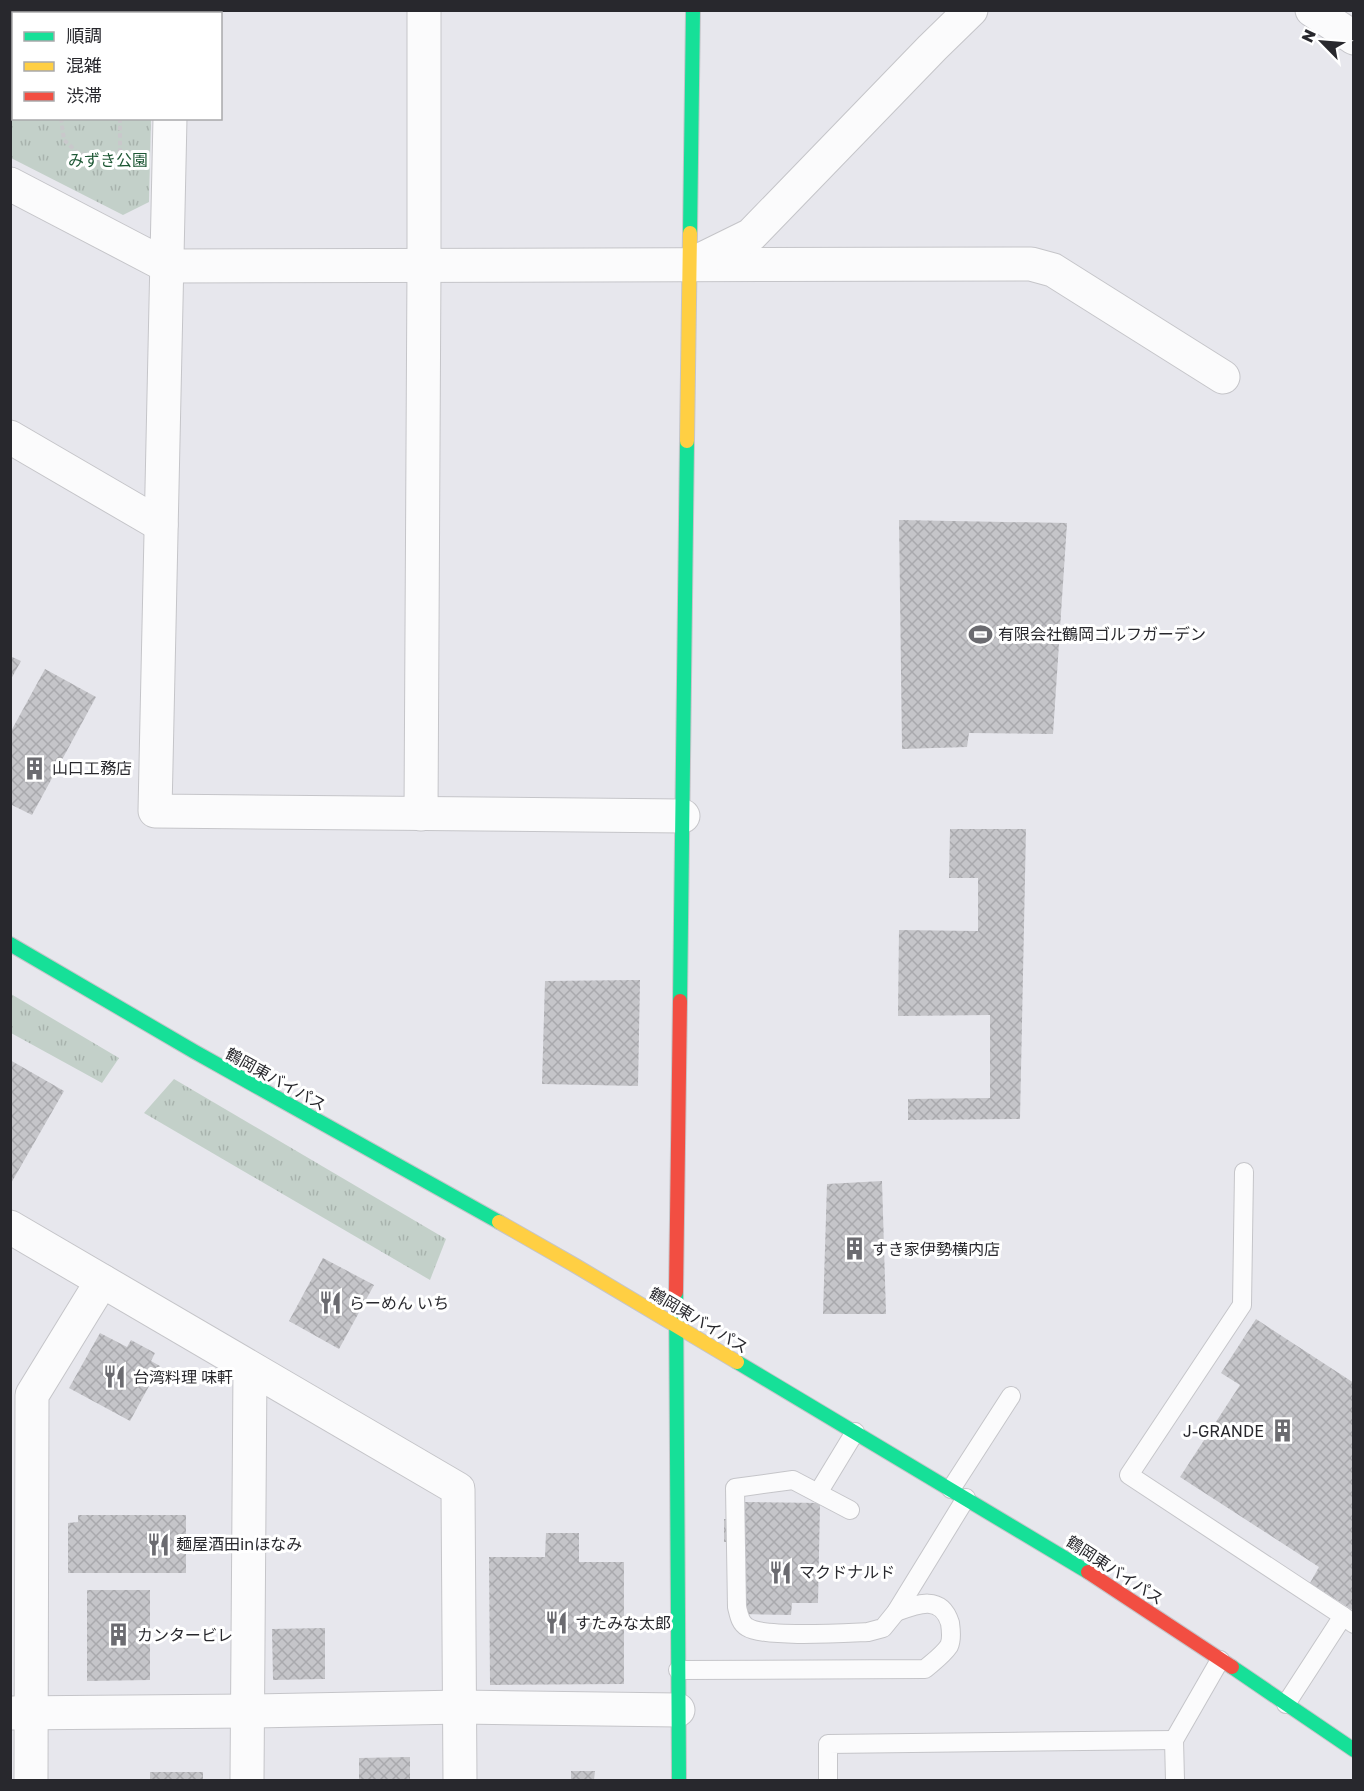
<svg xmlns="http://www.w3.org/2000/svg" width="1364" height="1791" viewBox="0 0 1364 1791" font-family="'Golos Text','Noto Sans JP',sans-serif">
<defs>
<pattern id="grass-tufts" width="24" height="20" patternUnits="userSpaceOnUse" patternTransform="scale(1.5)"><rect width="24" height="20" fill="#c3d0c9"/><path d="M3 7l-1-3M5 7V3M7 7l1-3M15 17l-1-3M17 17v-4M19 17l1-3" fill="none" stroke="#a8b3ad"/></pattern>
<pattern id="building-cross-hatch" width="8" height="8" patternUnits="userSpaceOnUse" patternTransform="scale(1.5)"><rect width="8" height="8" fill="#c5c5c9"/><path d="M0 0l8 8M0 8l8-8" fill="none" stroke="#a9a9ad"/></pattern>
</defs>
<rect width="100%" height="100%" fill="#e7e7ed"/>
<g fill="url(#grass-tufts)">
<path d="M10,11H153V14H14V118L151,119L149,202L123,215L11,158Z"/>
<path d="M11,994L119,1058L102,1083L11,1033Z"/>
<path d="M174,1079L446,1239L430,1280L144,1113Z"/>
</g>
<g fill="url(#building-cross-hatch)">
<path d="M899,520L1067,523L1053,734L969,733L967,747L902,749Z"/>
<path d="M10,656L21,661L10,681Z"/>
<path d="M45,669L96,697L32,815L10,804V733Z"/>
<path d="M950,829H1026L1020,1119L908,1120V1099L990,1098V1015L898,1016L899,930L978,931V878H949Z"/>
<path d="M640,980L638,1086L542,1084L545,981Z"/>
<path d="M10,1060L64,1091L10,1185Z"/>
<path d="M882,1181L886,1314H823L827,1184Z"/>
<path d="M323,1258L374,1285L339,1349L289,1321Z"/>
<path d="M1256,1319L1354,1383V1611L1310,1583L1319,1567L1180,1477L1240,1385L1221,1373Z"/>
<path d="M100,1333L127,1347L131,1340L155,1353L151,1361L160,1366L130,1421L69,1388Z"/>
<path d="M745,1502L820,1503L818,1603H792L791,1615L742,1614L743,1542H724V1519H745Z"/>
<path d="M78,1515H186V1573H68V1523L78,1522Z"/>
<path d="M546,1533H579V1562H624V1684L490,1685L489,1557H545Z"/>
<path d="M87,1590H150V1680L87,1681Z"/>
<path d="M325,1628V1679L273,1680L272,1629Z"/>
<path d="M410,1757V1780H359V1758Z"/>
<path d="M571,1771H595L594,1780H571Z"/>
<rect x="150" y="1772" width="53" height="8"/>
</g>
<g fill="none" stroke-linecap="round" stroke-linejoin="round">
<defs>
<g id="lane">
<path d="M1244,1172L1242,1305L1129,1475L1343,1616"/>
<path d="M951,1489L1011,1396"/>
<path d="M818,1493L855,1432"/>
<path d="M850,1510L793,1480L735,1488L737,1607C739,1615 740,1623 747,1627C763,1638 844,1633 868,1632L883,1628L896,1612L966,1498"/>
<path d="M678,1670L925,1669C933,1662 943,1655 949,1646C952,1640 951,1630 950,1623C941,1594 917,1604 896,1612"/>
<path d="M1286,1704L1343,1616L1354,1624"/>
<path d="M828,1780V1744L1174,1740"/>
<path d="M1175,1780L1174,1740L1220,1660"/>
</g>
<g id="street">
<path d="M1312,10L1354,38"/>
<path d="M173,14V10"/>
<path d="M170,118L155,811L683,816"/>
<path d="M10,184L167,266L1031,264L1053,270L1223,377"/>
<path d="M696,262L751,235L932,48L971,10"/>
<path d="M10,437L161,525"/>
<path d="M421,814L424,266V10"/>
<path d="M10,1227L458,1489L460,1780"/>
<path d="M10,1713L248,1711L461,1707L678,1710"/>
<path d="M31,1780L32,1395L102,1281"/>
<path d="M247,1780L250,1368"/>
</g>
<g id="fast">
<path d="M690,233L693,10"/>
<path d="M10,944L195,1052L499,1222"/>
<path d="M680,1001L687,441"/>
<path d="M676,1292L679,1780"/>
<path d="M737,1362L1088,1572"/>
<path d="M1232,1667L1354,1750"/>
</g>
<g id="slow">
<path d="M687,441L690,233"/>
<path d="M499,1222L576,1266L737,1362"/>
</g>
<g id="jam">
<path d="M676,1292L680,1001"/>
<path d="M1088,1572L1232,1667"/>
</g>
</defs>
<use href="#lane" stroke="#c5c5c9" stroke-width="20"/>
<use href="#street" stroke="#c5c5c9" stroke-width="35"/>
<use href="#fast" stroke="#c5c5c9" stroke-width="16"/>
<use href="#slow" stroke="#c5c5c9" stroke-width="16"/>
<use href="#jam" stroke="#c5c5c9" stroke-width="16"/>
<path stroke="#c9c8cb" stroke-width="4" stroke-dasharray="4.5 3" stroke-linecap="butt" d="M61,118L64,140L78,153L111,164L120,150V118"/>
<use href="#lane" stroke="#fbfbfc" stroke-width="18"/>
<use href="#street" stroke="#fbfbfc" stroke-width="33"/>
<use href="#fast" stroke="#16e098" stroke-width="14"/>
<use href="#slow" stroke="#ffcf43" stroke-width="14"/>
<use href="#jam" stroke="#f24e42" stroke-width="14"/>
</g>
<defs>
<symbol id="stadium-bare" viewBox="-9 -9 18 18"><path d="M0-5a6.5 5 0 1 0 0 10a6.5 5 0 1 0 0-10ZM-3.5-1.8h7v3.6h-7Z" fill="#6b6b70" stroke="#fff" stroke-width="2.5" paint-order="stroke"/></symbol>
<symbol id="building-bare" viewBox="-9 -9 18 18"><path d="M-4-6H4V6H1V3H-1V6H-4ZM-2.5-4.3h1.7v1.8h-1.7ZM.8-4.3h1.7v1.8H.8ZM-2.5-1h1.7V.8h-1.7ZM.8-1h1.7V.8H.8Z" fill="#6b6b70" stroke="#fff" stroke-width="2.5" paint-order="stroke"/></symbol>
<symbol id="restaurant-bare" viewBox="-9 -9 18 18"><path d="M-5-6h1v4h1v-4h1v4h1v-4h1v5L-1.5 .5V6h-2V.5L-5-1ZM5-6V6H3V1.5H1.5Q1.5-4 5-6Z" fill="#6b6b70" stroke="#fff" stroke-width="2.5" paint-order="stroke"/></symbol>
</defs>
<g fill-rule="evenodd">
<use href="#stadium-bare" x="964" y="618" width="33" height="33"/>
<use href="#building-bare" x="18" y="752" width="33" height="33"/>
<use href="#building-bare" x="838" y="1232" width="33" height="33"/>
<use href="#restaurant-bare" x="314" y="1286" width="33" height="33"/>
<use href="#restaurant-bare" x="98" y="1360" width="33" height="33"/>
<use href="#building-bare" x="1266" y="1414" width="33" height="33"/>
<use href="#restaurant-bare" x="142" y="1528" width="33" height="33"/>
<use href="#restaurant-bare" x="764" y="1556" width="33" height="33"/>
<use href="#restaurant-bare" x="540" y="1606" width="33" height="33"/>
<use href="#building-bare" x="102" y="1618" width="33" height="33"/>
</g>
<g text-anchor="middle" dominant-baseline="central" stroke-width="6" stroke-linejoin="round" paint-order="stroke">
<g font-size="16" fill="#1e5835" stroke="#fff">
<text x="108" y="160">みずき公園</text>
</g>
<g font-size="16" fill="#28282d" stroke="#fff" text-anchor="start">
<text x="998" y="634">有限会社鶴岡ゴルフガーデン</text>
<text x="52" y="768">山口工務店</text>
<text x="872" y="1249">すき家伊勢横内店</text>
<text x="349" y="1303">らーめん いち</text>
<text x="133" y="1377">台湾料理 味軒</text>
<text x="1264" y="1431" text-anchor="end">J-GRANDE</text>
<text x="176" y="1544">麺屋酒田inほなみ</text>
<text x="799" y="1572">マクドナルド</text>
<text x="575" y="1623">すたみな太郎</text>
<text x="137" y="1635">カンタービレ</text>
</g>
<g font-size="16" fill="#28282d" stroke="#fff">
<text transform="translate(276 1079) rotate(29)">鶴岡東バイパス</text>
<text transform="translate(699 1320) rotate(31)">鶴岡東バイパス</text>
<text transform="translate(1115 1570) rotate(33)">鶴岡東バイパス</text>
</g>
</g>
<rect width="1364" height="1791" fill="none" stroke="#28282d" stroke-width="24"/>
<rect x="12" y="12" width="210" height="108" fill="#ffffff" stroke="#a9a9ab" stroke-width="1.5"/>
<rect x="24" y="32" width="30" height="9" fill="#16e098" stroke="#a9a9ab" stroke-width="1.5"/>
<text x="66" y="42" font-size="18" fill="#28282d">順調</text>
<rect x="24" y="62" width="30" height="9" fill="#ffcf43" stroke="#a9a9ab" stroke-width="1.5"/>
<text x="66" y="72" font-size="18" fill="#28282d">混雑</text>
<rect x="24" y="92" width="30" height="9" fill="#f24e42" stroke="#a9a9ab" stroke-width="1.5"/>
<text x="66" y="102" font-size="18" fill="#28282d">渋滞</text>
<g transform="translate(1322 42) rotate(295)" stroke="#ffffff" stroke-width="4.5" paint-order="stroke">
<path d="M0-4.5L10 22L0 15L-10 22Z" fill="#28282d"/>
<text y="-9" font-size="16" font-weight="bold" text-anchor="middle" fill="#28282d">N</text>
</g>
</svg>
